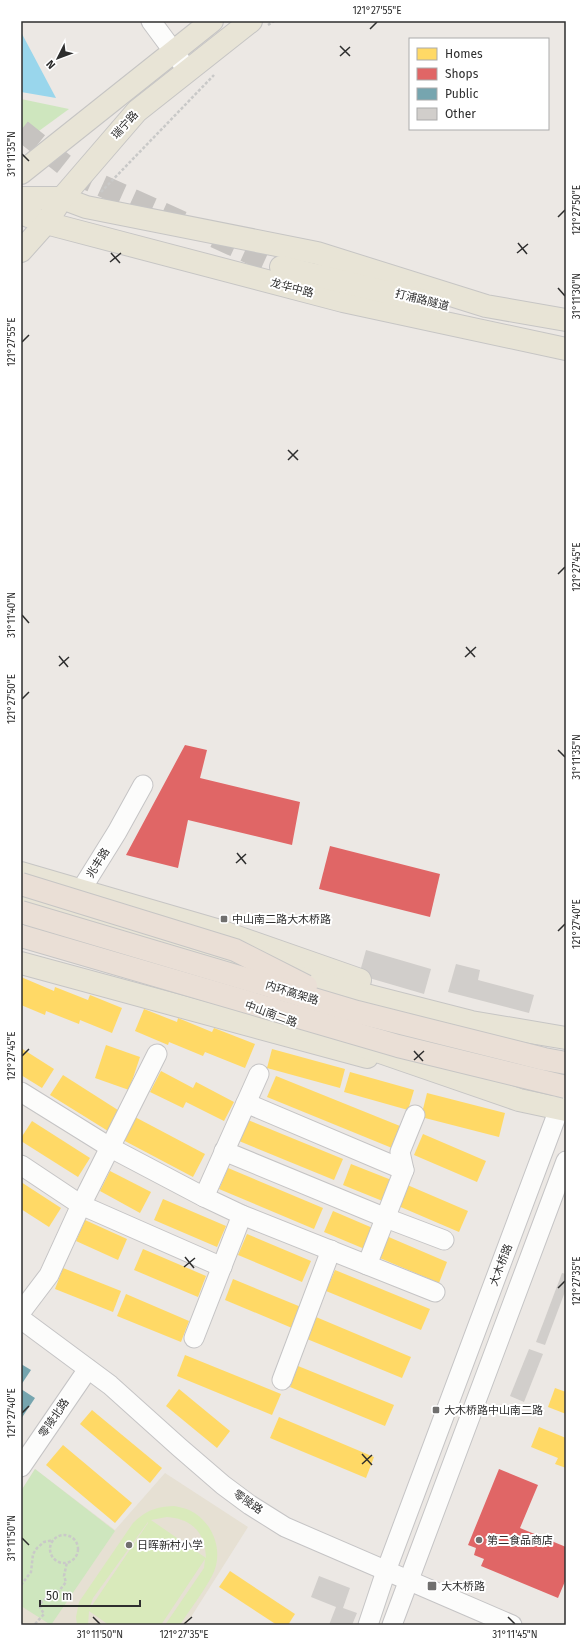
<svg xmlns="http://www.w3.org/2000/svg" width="587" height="1646" viewBox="0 0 587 1646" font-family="'Fira Sans','Noto Sans SC',sans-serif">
<rect width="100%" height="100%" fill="#ece8e4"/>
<path fill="#e6e0d3" d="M35,1469L115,1530L165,1473L248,1527L186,1625H21V1491Z"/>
<g fill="#cee6be">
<path d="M21,99L69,109L21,144Z"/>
<path d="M35,1469L115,1531L51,1625L21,1606V1491Z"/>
</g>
<path fill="#d9eabb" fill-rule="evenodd" d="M174,1506C179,1507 185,1508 189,1510C213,1521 225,1552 212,1576C203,1593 190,1609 180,1625H165L204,1568L205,1559L161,1625H109L89,1611L88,1625H77L76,1617L79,1602L133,1523C147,1510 155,1507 174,1506ZM167,1517C192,1519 205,1532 206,1558L151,1520ZM148,1522V1523L89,1610L93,1598Z"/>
<path fill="#99d6ec" d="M21,32L56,98L21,92Z"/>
<g fill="#ffd966">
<path d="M21,977L54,991L55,987L88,1000L90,995L122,1008L112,1033L80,1020L79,1024L46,1011L45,1015L21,1005Z"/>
<path d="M144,1009L177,1022L178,1018L212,1032L214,1028L255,1044L245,1068L205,1052L203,1056L169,1042L168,1045L135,1031Z"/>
<path d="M106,1045L140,1057L129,1090L95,1078Z"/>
<path d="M21,1048L54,1069L42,1088L21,1075Z"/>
<path d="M272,1049L345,1069L340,1088L267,1068Z"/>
<path d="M161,1071L193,1088L196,1082L234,1102L224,1121L186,1102L183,1108L150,1092Z"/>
<path d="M350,1072L414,1090L408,1110L344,1092Z"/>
<path d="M63,1075L121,1112L108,1131L50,1095Z"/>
<path d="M276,1076L400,1126L392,1148L267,1097Z"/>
<path d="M427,1093L505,1113L499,1137L421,1117Z"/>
<path d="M135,1117L205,1154L193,1177L123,1140Z"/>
<path d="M248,1120L343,1159L334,1180L239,1141Z"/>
<path d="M32,1121L90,1158L78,1177L21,1141V1138Z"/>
<path d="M423,1134L486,1161L477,1182L414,1155Z"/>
<path d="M351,1164L394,1181L385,1202L343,1185Z"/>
<path d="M228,1168L323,1208L314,1229L219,1189Z"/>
<path d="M110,1171L151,1192L140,1213L100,1191Z"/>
<path d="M21,1182L61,1208L49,1227L21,1209Z"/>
<path d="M405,1184L468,1211L459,1232L396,1205Z"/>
<path d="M163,1199L226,1226L217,1247L154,1220Z"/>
<path d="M333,1211L375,1229L367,1250L324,1232Z"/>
<path d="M85,1220L127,1239L118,1260L76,1241Z"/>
<path d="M247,1234L311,1261L302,1282L238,1255Z"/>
<path d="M384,1235L447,1262L439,1283L375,1256Z"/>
<path d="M143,1249L206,1276L198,1297L134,1270Z"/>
<path d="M63,1268L121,1291L113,1312L55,1289Z"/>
<path d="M335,1270L430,1309L421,1330L326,1291Z"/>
<path d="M233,1279L301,1307L292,1328L225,1300Z"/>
<path d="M126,1294L189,1321L181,1342L117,1316Z"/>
<path d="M316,1317L411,1357L402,1378L307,1339Z"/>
<path d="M185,1355L281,1394L272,1415L177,1376Z"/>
<path d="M298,1366L394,1405L385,1426L290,1387Z"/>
<path d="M555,1388L566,1392V1414L548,1407Z"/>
<path d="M179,1389L230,1431L217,1448L166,1406Z"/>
<path d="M92,1410L162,1468L150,1483L80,1424Z"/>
<path d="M279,1417L374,1457L366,1478L270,1438Z"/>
<path d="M539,1427L566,1438V1468L555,1464L558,1458L531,1447Z"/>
<path d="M63,1445L132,1503L115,1523L46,1465Z"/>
<path d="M230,1571L295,1614L288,1625H277L219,1587Z"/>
</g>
<g fill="#e06666">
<path d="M185,745L207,750L200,778L300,802L292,845L188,820L178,868L126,855Z"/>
<path d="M330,846L440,874L430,917L319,889Z"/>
<path d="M499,1469L538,1485L520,1528L566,1547V1579L558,1598L481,1566L484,1559L474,1555L476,1548L468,1545Z"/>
</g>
<g fill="#76a5af">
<path d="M21,1364L31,1370L21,1385Z"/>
<path d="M21,1389L35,1398L21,1419Z"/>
</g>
<g fill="#d1cecb">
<path d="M366,950L431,969L424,994L359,975Z"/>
<path d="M456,964L480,970L478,980L534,995L529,1013L448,992Z"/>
<path d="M562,1273L566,1274V1289L545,1345L536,1342Z"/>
<path d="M529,1349L543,1354L524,1402L510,1396Z"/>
<path d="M319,1576L350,1588L343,1608L357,1613L352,1625H329L336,1607L311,1597Z"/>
</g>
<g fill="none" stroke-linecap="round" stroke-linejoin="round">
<g stroke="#c6c3c0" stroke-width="22" stroke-dasharray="22 11" stroke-linecap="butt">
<path d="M21,130L76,174L182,222"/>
<path d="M215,237L281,267"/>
</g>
<defs>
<g id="minor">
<path d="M151,21L188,71"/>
<path d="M56,943L81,890L117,832L143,785"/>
<path d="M21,1092L111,1148L204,1197L242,1215L435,1292"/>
<path d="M246,1103L404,1170"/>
<path d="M224,1151L386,1218L444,1240"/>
<path d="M21,1165L81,1205L222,1267"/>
<path d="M204,1197L259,1074"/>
<path d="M367,1265L404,1170L400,1152L415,1115"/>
<path d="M21,1312L49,1275L81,1205L157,1054"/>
<path d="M21,1319L110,1385L179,1447L223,1485L250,1505L285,1527L512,1625"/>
<path d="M194,1338L242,1215"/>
<path d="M282,1380L331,1250"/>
<path d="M21,1467L88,1369"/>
<path d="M368,1625L386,1571L559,1109L566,1084"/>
<path d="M392,1625L566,1161"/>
</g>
<g id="major">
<path d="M21,173L212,21"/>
<path d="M21,198H62L86,207L317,253L486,306L566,320"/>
<path d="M21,213L46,223L343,301L566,349"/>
<path d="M21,251L46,223L62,198L137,111L251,21"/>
<path d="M281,267L428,302"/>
<path d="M21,873L220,931L360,980"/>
<path d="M21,899L217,957L471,1022L566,1038"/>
<path d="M21,963L367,1057"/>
<path d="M354,1043L519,1100L566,1110"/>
</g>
</defs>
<use href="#minor" stroke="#c5c4c5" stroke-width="21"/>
<use href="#major" stroke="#c6c5c4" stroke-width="24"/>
<g stroke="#c9c9c8" stroke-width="2.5" stroke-dasharray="3 2" stroke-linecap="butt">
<path d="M268,25L274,21"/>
<path d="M101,192L214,75"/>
<circle cx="64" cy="1549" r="14"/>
<path d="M21,1585L31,1572L33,1554L37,1548L44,1542L53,1540"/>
<path d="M35,1624L44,1614L40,1607L42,1601L59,1591L66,1582L64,1576L67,1562"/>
</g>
<use href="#minor" stroke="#fcfcfb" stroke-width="19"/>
<use href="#major" stroke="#e8e4d6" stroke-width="22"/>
<defs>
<g id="highway-bridge">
<path d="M21,884L235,950L306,986"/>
<path d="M21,912L357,1012L544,1059L566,1063"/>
<path d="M21,936L398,1046L566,1087"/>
</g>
</defs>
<use href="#highway-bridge" stroke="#c6c5c4" stroke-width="24" stroke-linecap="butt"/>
<use href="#highway-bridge" stroke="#eadfd6" stroke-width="22"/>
</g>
<path fill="none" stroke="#2e2e2e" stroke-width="1.5" d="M370,29L377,22M340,46L350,56M340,56L350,47M22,154L29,161M558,217L565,210M518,243L527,254M111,253L120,263M517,253L528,244M110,262L121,253M558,288L565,296M22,342L29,335M288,450L298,460M288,460L298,450M558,574L565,567M22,615L29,623M466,647L475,657M59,656L68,667M465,657L476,647M59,666L69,657M22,699L29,692M558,750L565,757M237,853L246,864M236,863L246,854M558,931L565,924M414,1051L423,1061M22,1056L29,1049M414,1060L424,1051M185,1257L194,1268M184,1267L195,1258M558,1288L565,1281M22,1413L29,1406M362,1454L372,1465M362,1464L372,1455M22,1538L29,1545M93,1617L100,1624M508,1617L515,1624M184,1624L192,1617"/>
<g fill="#706f6e" stroke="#fff" stroke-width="1.5">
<rect x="220" y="915" width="8" height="8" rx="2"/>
<rect x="432" y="1406" width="8" height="8" rx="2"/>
<circle cx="479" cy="1540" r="4"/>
<circle cx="129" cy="1545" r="4"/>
<rect x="427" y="1581" width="10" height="10" rx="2"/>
</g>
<g text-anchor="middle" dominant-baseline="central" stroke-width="4" stroke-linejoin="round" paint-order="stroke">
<g font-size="11" fill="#2e2e2e" stroke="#fff">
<text transform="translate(125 125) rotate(-48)">瑞宁路</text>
<text transform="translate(292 288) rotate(15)">龙华中路</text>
<text transform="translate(422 300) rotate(14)">打浦路隧道</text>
<text transform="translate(98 863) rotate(-58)">兆丰路</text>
<text transform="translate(292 993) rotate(17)">内环高架路</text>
<text transform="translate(271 1014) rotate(20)">中山南二路</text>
<text transform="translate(501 1265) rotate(-69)">大木桥路</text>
<text transform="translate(54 1418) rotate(-56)">零陵北路</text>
<text transform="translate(248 1502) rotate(35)">零陵路</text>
</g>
<g font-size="11" fill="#2e2e2e" stroke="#fff" text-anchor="start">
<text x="232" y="919">中山南二路大木桥路</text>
<text x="444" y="1410">大木桥路中山南二路</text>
<text x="487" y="1540">第二食品商店</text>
<text x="137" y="1545">日晖新村小学</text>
<text x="441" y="1586">大木桥路</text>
</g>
</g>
<rect width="587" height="1646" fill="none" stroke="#ffffff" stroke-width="44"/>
<rect x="409" y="38" width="140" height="92" fill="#ffffff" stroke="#ababab"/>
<rect x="417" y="48" width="20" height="12" fill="#ffd966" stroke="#ababab"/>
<text x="445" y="58" font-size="12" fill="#2e2e2e">Homes</text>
<rect x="417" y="68" width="20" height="12" fill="#e06666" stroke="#ababab"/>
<text x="445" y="78" font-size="12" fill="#2e2e2e">Shops</text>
<rect x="417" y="88" width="20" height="12" fill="#76a5af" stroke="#ababab"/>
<text x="445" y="98" font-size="12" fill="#2e2e2e">Public</text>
<rect x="417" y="108" width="20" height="12" fill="#d1cecb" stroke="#ababab"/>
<text x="445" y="118" font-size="12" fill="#2e2e2e">Other</text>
<g transform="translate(58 58) rotate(228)" stroke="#ffffff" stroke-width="3" paint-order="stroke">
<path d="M0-3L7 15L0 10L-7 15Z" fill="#2e2e2e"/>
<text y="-6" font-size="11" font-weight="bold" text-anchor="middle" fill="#2e2e2e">N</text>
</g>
<path d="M40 1600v6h100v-6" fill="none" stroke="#2e2e2e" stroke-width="2"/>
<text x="46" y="1600" font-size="12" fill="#2e2e2e" stroke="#ffffff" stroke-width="3" paint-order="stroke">50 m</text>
<rect x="22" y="22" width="543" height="1602" fill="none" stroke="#2e2e2e" stroke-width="1.5"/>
<g font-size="10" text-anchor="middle" fill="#2e2e2e">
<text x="377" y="14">121°27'55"E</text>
<text transform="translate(11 154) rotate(-90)" y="4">31°11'35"N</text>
<text transform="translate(576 210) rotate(-90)" y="4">121°27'50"E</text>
<text transform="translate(576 296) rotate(-90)" y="4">31°11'30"N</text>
<text transform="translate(11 342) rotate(-90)" y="4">121°27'55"E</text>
<text transform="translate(576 567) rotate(-90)" y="4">121°27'45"E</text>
<text transform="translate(11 615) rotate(-90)" y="4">31°11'40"N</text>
<text transform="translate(11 699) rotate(-90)" y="4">121°27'50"E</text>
<text transform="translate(576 757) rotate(-90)" y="4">31°11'35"N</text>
<text transform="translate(576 924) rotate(-90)" y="4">121°27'40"E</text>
<text transform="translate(11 1056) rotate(-90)" y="4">121°27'45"E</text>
<text transform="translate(576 1281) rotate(-90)" y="4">121°27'35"E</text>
<text transform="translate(11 1413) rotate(-90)" y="4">121°27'40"E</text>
<text transform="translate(11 1538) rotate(-90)" y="4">31°11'50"N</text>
<text x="100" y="1638">31°11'50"N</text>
<text x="184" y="1638">121°27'35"E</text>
<text x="515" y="1638">31°11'45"N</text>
</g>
</svg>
